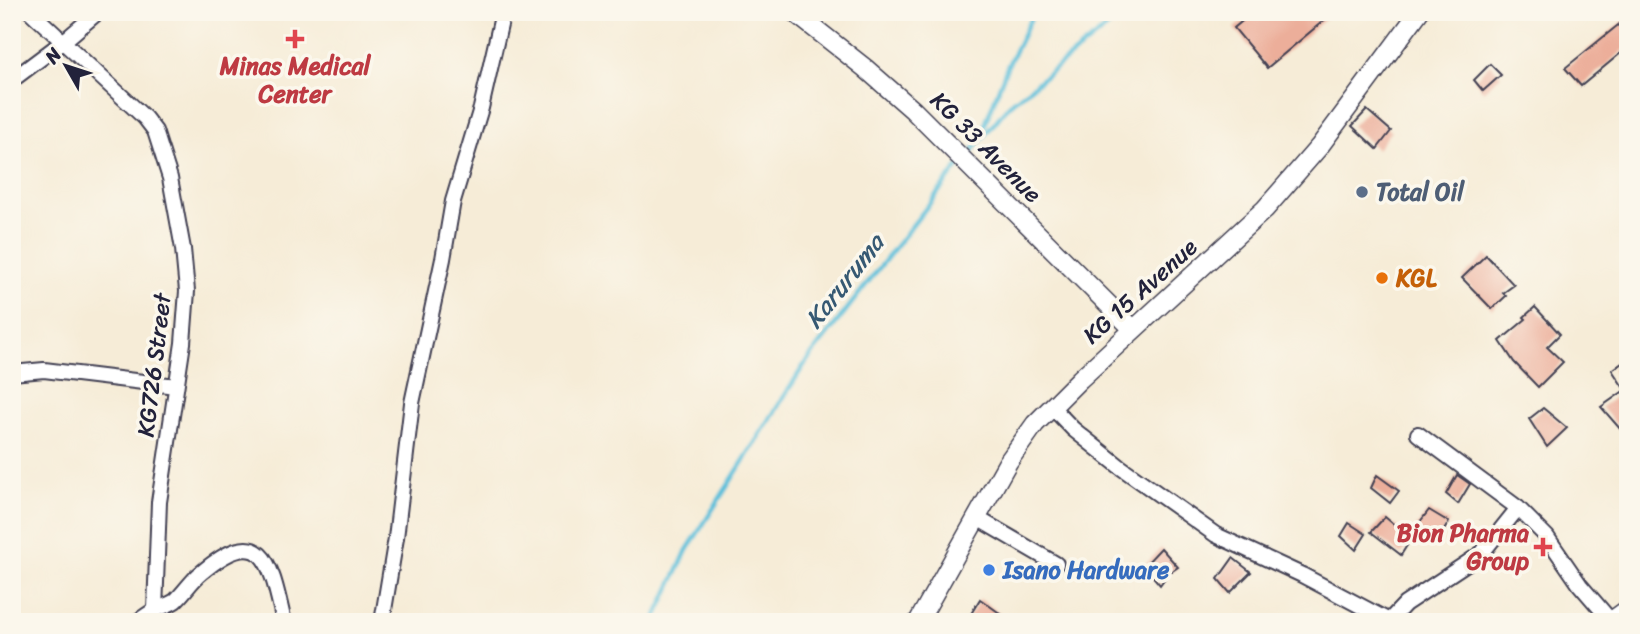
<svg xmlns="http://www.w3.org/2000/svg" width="1640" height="634" viewBox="0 0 1640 634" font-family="Sriracha,sans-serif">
<rect width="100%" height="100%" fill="#fbf7ec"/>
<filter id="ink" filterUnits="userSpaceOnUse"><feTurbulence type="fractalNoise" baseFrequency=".0143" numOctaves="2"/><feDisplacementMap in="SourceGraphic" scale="14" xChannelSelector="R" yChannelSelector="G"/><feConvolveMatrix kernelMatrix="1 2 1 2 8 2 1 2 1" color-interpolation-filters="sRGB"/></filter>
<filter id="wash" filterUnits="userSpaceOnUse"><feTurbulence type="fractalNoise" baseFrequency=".00686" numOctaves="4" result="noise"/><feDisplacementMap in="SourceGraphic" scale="28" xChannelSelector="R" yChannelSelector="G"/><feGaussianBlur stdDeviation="1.57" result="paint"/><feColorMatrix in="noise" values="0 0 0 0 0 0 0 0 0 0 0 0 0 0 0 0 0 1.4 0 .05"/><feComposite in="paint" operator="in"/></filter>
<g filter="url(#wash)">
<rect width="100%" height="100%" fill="#f6ecd7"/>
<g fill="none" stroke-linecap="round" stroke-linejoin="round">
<g stroke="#5cbfda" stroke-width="4.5">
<path d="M979,140L1007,67L1034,12"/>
<path d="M967,157L1009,105L1126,12"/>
<path d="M654,622L687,550L806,362L961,163"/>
</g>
</g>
<g id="blocks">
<g fill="#ecae9a">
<path d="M1253,12H1334L1267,68L1234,28Z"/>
<path d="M1628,17V47L1581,86L1565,68Z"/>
<path d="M1490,64L1501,75L1483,91L1474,80Z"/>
<path d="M1367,110L1391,131L1377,149L1352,126Z"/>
<path d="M1486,255L1514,285L1503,293L1506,296L1492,309L1462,278Z"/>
<path d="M1535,307L1560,334L1547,347L1563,362L1538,387L1514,362L1500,341L1526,319L1524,317Z"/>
<path d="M1628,359V438L1601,407L1625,390L1612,370Z"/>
<path d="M1543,408L1567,428L1547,447L1529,419Z"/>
<path d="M1377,475L1399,491L1390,503L1371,488Z"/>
<path d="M1457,475L1470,484L1458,504L1446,494Z"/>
<path d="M1429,510L1449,522L1436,543L1427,541L1416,527Z"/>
<path d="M1385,517L1411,539L1401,555L1371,532Z"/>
<path d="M1349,523L1366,534L1356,550L1341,536Z"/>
<path d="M1161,548L1178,567L1168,574L1160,585L1144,566Z"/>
<path d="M1233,558L1251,572L1230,593L1218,579Z"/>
<path d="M980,599L1012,622H966Z"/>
</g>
</g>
</g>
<g filter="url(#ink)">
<use href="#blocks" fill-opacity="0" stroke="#424052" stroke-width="2"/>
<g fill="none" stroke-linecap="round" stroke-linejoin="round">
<defs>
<g id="minor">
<path d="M31,12L145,118L155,131L170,178L183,249L187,291L183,343L159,502L155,610"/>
<path d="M12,80L64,41L98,12"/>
<path d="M12,373L44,370L176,386"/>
<path d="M1052,407L1073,429L1119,466L1216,535L1302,575L1389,621"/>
<path d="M1418,434L1518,508L1547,537L1580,585L1611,621"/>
<path d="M977,518L1056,564"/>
<path d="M137,622C143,618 149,613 155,610C161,607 169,605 175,601C184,593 191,581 201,573C264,519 271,565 284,622"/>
<path d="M382,622L396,538L412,403L443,259L453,201L481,108L503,12"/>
<path d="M1388,622L1405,604L1482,553L1518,508"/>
</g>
<g id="major">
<path d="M794,12L865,68L913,110L1133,329"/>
<path d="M918,622L1008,462L1035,424L1080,379L1265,209L1319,147L1419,12"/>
<path d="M1610,622L1628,609"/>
</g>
</defs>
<use href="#minor" stroke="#424052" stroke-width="18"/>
<use href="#major" stroke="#424052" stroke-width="21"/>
<use href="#minor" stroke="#fff" stroke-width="14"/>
<use href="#major" stroke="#fff" stroke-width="18"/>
</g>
</g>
<g fill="#e0444e" stroke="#fbf7ec" stroke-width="2.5">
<path d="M291.5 28.5h7v7h7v7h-7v7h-7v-7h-7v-7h7z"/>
<path d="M1539.5 536.5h7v7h7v7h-7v7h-7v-7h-7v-7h7z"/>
</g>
<circle fill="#5c6f8a" stroke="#fbf7ec" stroke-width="2.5" cx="1362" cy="192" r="7"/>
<circle fill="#e8710a" stroke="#fbf7ec" stroke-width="2.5" cx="1382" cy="278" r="7"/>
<circle fill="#3f7fe0" stroke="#fbf7ec" stroke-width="2.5" cx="989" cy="570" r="7"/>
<g text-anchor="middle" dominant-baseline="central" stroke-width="7" stroke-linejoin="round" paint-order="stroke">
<g font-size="24" font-weight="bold" fill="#be3a42" stroke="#fbf7ec">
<text x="295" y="66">Minas Medical<tspan x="295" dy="28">Center</tspan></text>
<text x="1529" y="533" text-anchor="end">Bion Pharma<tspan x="1529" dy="28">Group</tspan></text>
</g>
<g font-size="24" fill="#22223b" stroke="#fbf7ec">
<text transform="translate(986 147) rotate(45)">KG 33 Avenue</text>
<text transform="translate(1140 291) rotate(-42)">KG 15 Avenue</text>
<text transform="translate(154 365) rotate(-83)">KG726 Street</text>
</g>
<g font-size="24" font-weight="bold" fill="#4e5e75" stroke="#fbf7ec" text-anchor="start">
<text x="1376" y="192">Total Oil</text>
</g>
<g font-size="24" font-weight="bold" fill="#c56008" stroke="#fbf7ec" text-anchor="start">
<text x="1396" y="278">KGL</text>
</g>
<g font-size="24" font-weight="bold" fill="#366cbe" stroke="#fbf7ec" text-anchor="start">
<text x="1003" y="570">Isano Hardware</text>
</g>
<g font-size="26" font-style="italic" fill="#365973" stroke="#fbf7ec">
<text transform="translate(844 281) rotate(-52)">Karuruma</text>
</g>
</g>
<rect width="1640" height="634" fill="none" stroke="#fbf7ec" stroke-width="42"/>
<g transform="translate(66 66) rotate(309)" stroke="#fbf7ec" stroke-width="5" paint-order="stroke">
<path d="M0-5L12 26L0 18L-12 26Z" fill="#22223b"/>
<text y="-10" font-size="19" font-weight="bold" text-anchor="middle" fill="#22223b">N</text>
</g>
</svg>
